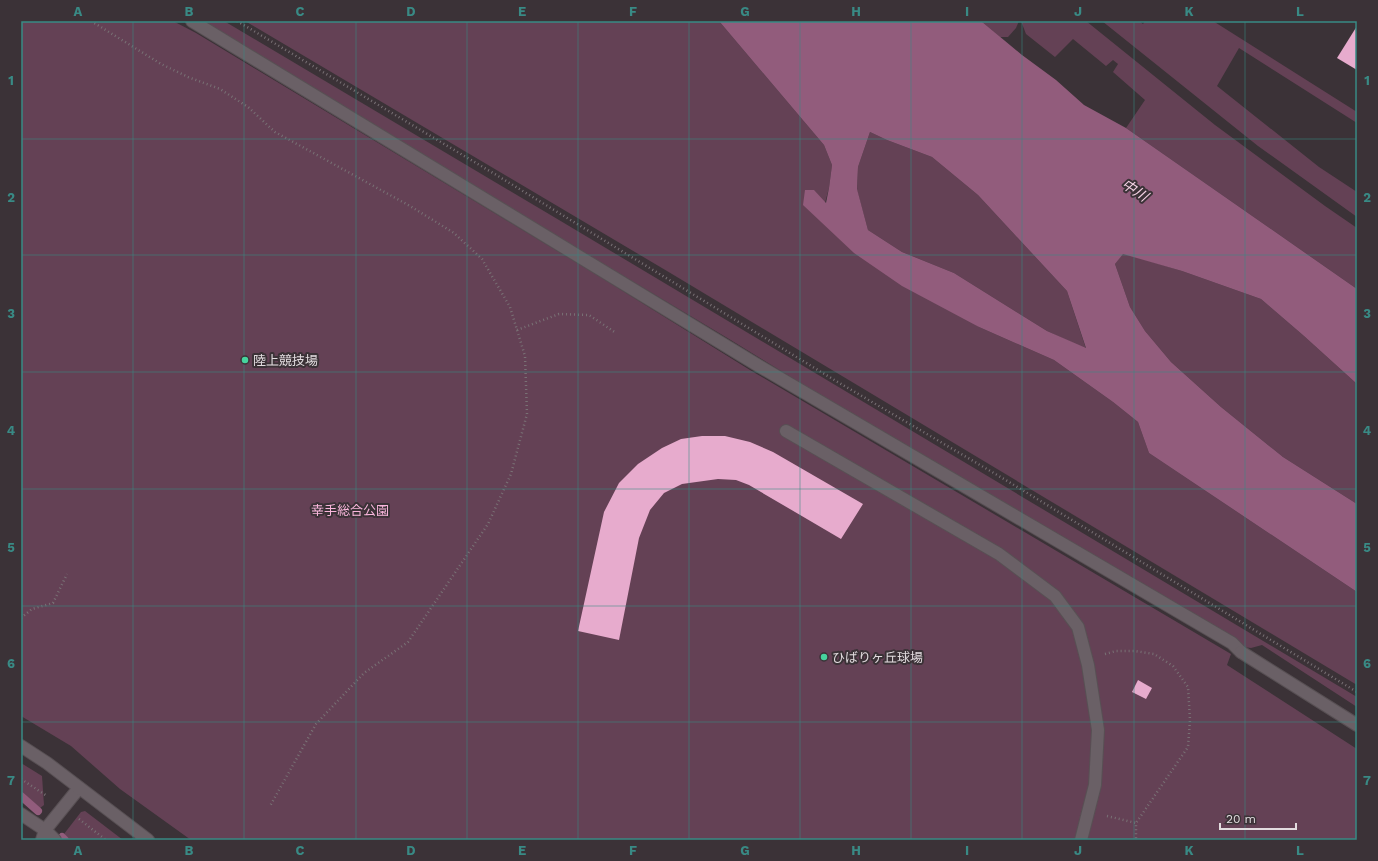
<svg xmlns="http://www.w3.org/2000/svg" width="1378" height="861" viewBox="0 0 1378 861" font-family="'Work Sans','Noto Sans JP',sans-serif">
<rect width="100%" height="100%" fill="#3b3237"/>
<g fill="#644155">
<path d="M21,21H173L196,33L597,275L750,370L1231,654L1227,665L1357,749V840H191L120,789L71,746L21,716Z"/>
<path d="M201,21H224L559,220L1357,697V707L1262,645L1251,648L1243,647L857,418L729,339L548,231Z"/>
<path d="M245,21H719L824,145L832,165L829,188L825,203L805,190L979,327L1054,360L1113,402L1138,422L1149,453L1357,592V685L667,271Z"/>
<path d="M981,21H1019L1016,28L1008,37H1000Z"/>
<path d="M1021,21H1086L1215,125L1325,206L1357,228V289L1126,128L1145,100L1113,72L1118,64L1113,60L1106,66L1073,39L1055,57L1026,34Z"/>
<path d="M1102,21H1139L1143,24L1145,21H1213L1357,112V123L1239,48L1217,86L1319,167L1357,192V217L1258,146Z"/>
<path d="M870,132L887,140L932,157L978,195L1067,291L1086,349L1047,331L954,273L902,252L868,230L857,190L858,167Z"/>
<path d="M1123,253L1182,271L1261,299L1304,336L1357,384V504L1283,457L1221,407L1171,362L1145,331L1130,307L1115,264Z"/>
<path d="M21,763L42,776L44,805L40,808L21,791Z"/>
<path d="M85,811L123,840H70L64,834L81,812Z"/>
</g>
<path fill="#925c7c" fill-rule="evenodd" d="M719,21H981L1022,55L1056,80L1084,105L1126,128L1357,289V384L1304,336L1261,299L1182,271L1123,254L1115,264L1130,307L1145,331L1171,362L1221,407L1283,457L1357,504V592L1149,453L1138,422L1113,402L1054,360L979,327L902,286L854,253L803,205L805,190H814L826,203L829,188L832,165L824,145ZM870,132L887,140L932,157L978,195L1067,291L1086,348L1047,331L954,273L902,252L868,230L857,189L858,167Z"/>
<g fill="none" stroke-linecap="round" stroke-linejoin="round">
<g stroke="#925c7c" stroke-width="8">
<path d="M21,796L38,811"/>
<path d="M62,837L65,840"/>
</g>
</g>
<g fill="#e7abcd">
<path d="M1357,26V70L1337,58Z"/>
<path d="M702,436H725L750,442L773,452L863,504L841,539L749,485L736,480L718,479L682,484L664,493L650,510L639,538L619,640L578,631L604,512L619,483L638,464L662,448L681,439Z"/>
<path d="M1138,680L1152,688L1146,699L1132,692Z"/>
</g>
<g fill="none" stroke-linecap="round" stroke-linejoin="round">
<defs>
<path id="lane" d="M192,21L759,366L1232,643L1241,652"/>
<g id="street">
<path d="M786,431L999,554L1055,596L1078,627L1088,665L1098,730L1095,785L1081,840"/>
<path d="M1241,652L1357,725"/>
<path d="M21,814L45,830L55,840"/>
<path d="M42,840L45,830L79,788"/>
</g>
<path id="secondary" d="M21,746L47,763L148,840"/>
</defs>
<use href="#lane" stroke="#585054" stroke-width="14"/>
<use href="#street" stroke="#585054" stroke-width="14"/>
<use href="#secondary" stroke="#585054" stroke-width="14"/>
<g stroke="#797175" stroke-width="2.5" stroke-dasharray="1 3" stroke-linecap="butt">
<path d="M91,21L161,64L188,77L220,89L248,107L275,132L410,206L454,233L482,259L510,307L525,356L527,414L511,474L488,524L408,642L364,673L316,724L270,806"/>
<path d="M237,21L498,176L836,381L1004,479L1357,692"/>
<path d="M517,330L559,314L589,315L616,333"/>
<path d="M21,618L32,609L53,603L67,574"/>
<path d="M1105,654L1116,651H1135L1154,654L1173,666L1188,687L1190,720L1188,747L1136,823"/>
<path d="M21,779L47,796"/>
<path d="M1107,816L1136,823V840"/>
<path d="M79,819L106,840"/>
</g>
<use href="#lane" stroke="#6a6066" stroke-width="12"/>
<use href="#street" stroke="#6a6066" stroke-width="12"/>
<use href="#secondary" stroke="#6a6066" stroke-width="12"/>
</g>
<path fill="none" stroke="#398a85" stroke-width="1" stroke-opacity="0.55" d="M133,21V840M244,21V840M356,21V840M467,21V840M578,21V840M689,21V840M800,21V840M911,21V840M1022,21V840M1134,21V840M1245,21V840M21,139H1357M21,255H1357M21,372H1357M21,489H1357M21,606H1357M21,722H1357"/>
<g fill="#46d49e" stroke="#3b3237" stroke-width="1.5">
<circle cx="245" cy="360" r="4"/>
<circle cx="824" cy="657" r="4"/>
</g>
<g text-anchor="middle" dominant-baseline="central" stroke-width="4" stroke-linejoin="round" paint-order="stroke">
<g font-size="13" fill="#e2dcdf" stroke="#3b3237" text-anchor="start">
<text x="253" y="360">陸上競技場</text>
<text x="832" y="657">ひばりヶ丘球場</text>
</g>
<g font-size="13" fill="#f9b6dc" stroke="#3b3237">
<text x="350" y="510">幸手総合公園</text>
</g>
<g font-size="14" font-style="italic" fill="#f6d3e6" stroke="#3b3237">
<text transform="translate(1135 190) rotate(33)">中川</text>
</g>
</g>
<rect width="1378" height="861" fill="none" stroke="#3b3237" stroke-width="44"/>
<path d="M1220 823v6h76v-6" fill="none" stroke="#e2dcdf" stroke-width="2"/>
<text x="1226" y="823" font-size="12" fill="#e2dcdf" stroke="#3b3237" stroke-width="3" paint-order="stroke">20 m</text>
<rect x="22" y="22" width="1334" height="817" fill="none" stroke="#398a85" stroke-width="1.5"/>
<g font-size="13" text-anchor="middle" font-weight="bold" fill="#398a85">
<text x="78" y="16">A</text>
<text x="189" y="16">B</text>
<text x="300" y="16">C</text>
<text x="411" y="16">D</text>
<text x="522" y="16">E</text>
<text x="633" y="16">F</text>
<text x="745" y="16">G</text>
<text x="856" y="16">H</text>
<text x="967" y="16">I</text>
<text x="1078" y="16">J</text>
<text x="1189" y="16">K</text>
<text x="1300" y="16">L</text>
<text x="11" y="85">1</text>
<text x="1367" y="85">1</text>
<text x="11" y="202">2</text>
<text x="1367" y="202">2</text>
<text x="11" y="318">3</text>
<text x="1367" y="318">3</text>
<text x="11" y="435">4</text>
<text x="1367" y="435">4</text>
<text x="11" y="552">5</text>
<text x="1367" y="552">5</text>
<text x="11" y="668">6</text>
<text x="1367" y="668">6</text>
<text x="11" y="785">7</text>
<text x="1367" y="785">7</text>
<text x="78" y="855">A</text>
<text x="189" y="855">B</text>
<text x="300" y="855">C</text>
<text x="411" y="855">D</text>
<text x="522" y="855">E</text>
<text x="633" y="855">F</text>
<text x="745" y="855">G</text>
<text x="856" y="855">H</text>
<text x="967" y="855">I</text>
<text x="1078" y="855">J</text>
<text x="1189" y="855">K</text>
<text x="1300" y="855">L</text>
</g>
</svg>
